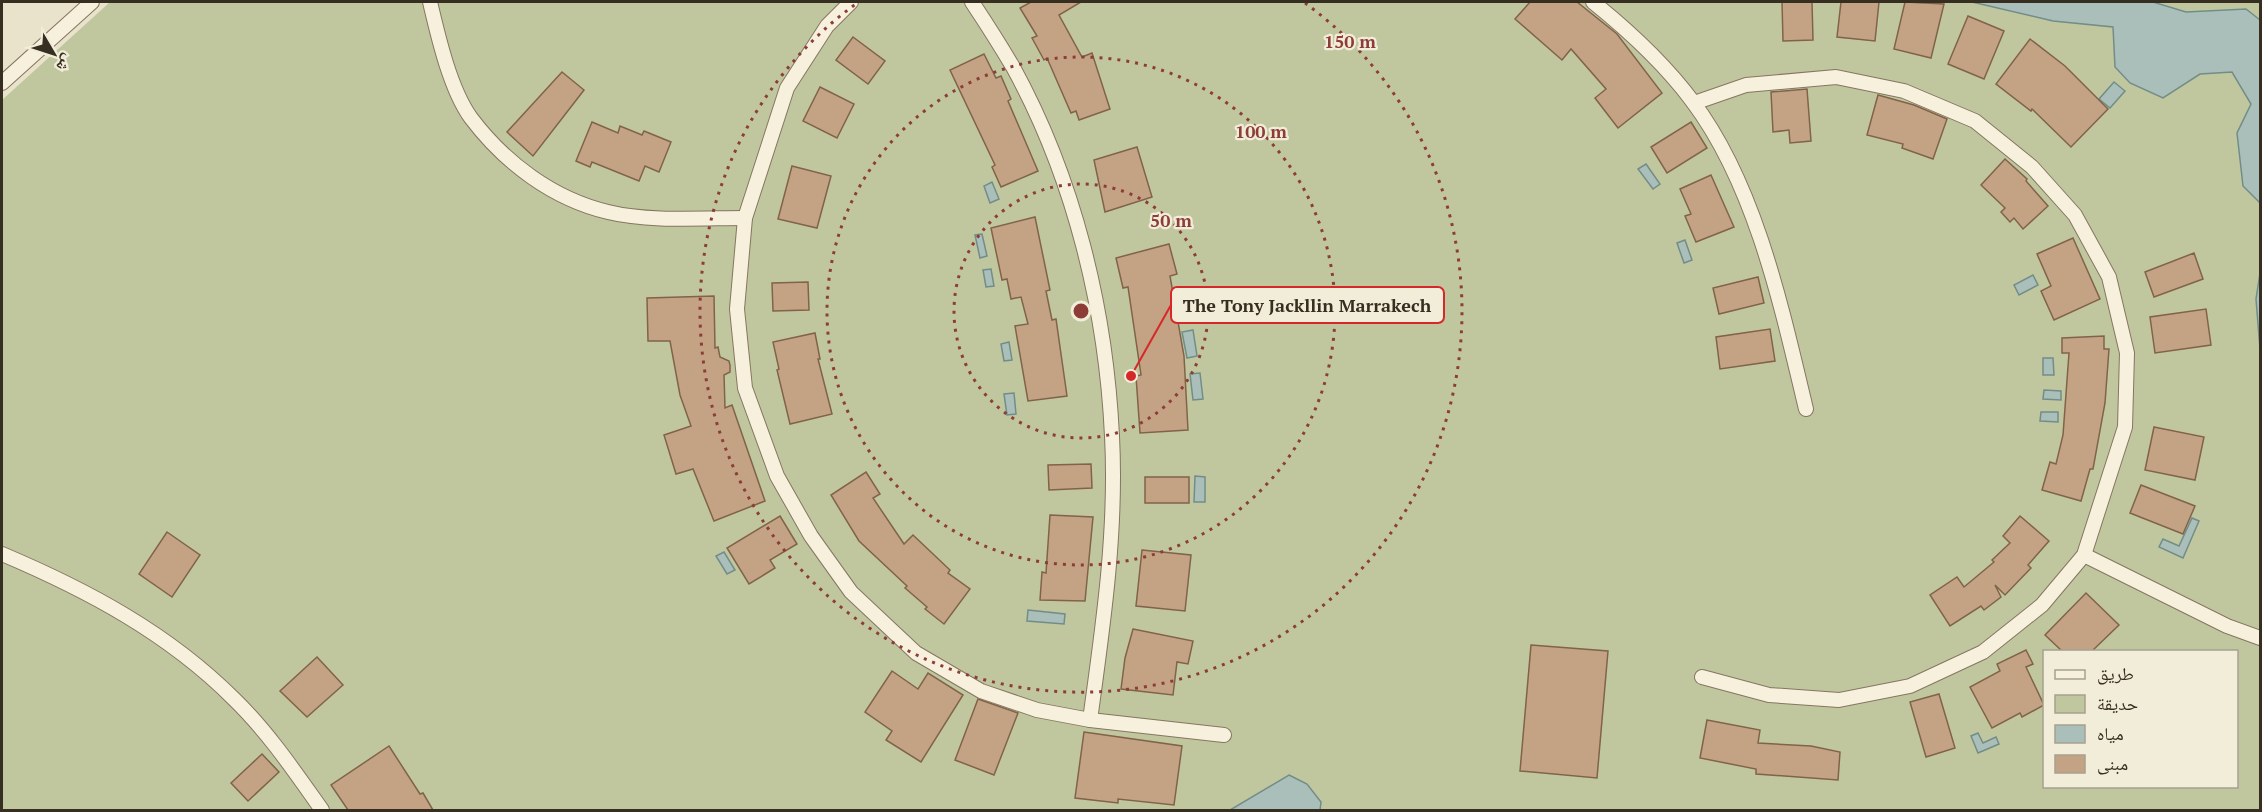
<svg xmlns="http://www.w3.org/2000/svg" width="2262" height="812" viewBox="0 0 2262 812" font-family="'PT Serif','Noto Naskh Arabic',serif">
<rect width="100%" height="100%" fill="#eae3cb"/>
<path fill="#c0c79f" fill-rule="evenodd" d="M110,2H2260V810H2V100ZM2044,652H2236V786H2044Z"/>
<g fill="#aabfba" stroke="#728d88" stroke-width="1.5">
<path d="M1972,2H2153L2186,12L2246,9L2260,20V203L2243,186L2237,133L2251,104L2232,72L2200,74L2163,98L2130,83L2115,67L2113,27L2053,21Z"/>
<path d="M2114,82L2125,91L2110,108L2099,99Z"/>
<path d="M1646,164L1660,184L1653,189L1638,169Z"/>
<path d="M992,182L999,199L990,203L984,186Z"/>
<path d="M982,234L987,256L980,258L975,235Z"/>
<path d="M1685,240L1692,260L1684,263L1677,243Z"/>
<path d="M991,269L994,286L986,287L983,270Z"/>
<path d="M2260,273V349L2256,299Z"/>
<path d="M2033,275L2038,285L2019,295L2014,285Z"/>
<path d="M1193,330L1197,356L1187,358L1182,332Z"/>
<path d="M1009,342L1012,360L1004,361L1001,344Z"/>
<path d="M2043,358H2053L2054,375H2043Z"/>
<path d="M1200,373L1203,399L1193,400L1190,374Z"/>
<path d="M2044,390L2061,391V400L2043,399Z"/>
<path d="M1014,393L1016,414L1007,415L1004,394Z"/>
<path d="M2041,412H2058V422L2040,421Z"/>
<path d="M1195,476L1205,477V502H1194Z"/>
<path d="M2192,518L2199,521L2183,558L2159,547L2163,539L2179,546Z"/>
<path d="M724,552L735,570L727,574L716,556Z"/>
<path d="M1028,610L1065,614L1064,624L1027,621Z"/>
<path d="M1978,733L1983,743L1996,737L1999,744L1978,753L1971,736Z"/>
<path d="M1289,775L1307,784L1321,802L1320,810H1230Z"/>
</g>
<g fill="#c4a385" stroke="#816349" stroke-width="1.5">
<path d="M1031,2H1081L1059,15L1082,57L1092,53L1110,109L1079,120L1076,111L1071,113L1047,58L1044,60L1032,38L1037,36L1020,8Z"/>
<path d="M1530,2H1577L1617,34L1662,93L1618,128L1595,98L1606,89L1571,49L1562,60L1515,19Z"/>
<path d="M1782,2H1812L1813,40L1783,41Z"/>
<path d="M1841,2H1879L1875,41L1837,37Z"/>
<path d="M1905,2L1944,4L1931,58L1894,49Z"/>
<path d="M1968,16L2004,31L1984,79L1948,64Z"/>
<path d="M853,37L885,61L868,84L836,60Z"/>
<path d="M2030,39L2065,66L2108,109L2071,147L2032,109L2031,111L1996,84Z"/>
<path d="M984,54L996,78L1001,76L1011,99L1008,101L1038,171L1001,187L992,167L995,165L950,70Z"/>
<path d="M562,72L584,90L533,156L507,132Z"/>
<path d="M820,87L854,104L837,138L803,121Z"/>
<path d="M1807,89L1811,141L1790,143L1789,130L1773,132L1771,92Z"/>
<path d="M1878,95L1914,105L1947,119L1933,159L1902,148L1903,144L1867,135Z"/>
<path d="M592,122L618,133L620,126L642,135L644,131L671,142L659,172L645,166L639,181L592,162L590,167L576,161Z"/>
<path d="M1691,122L1707,148L1667,173L1651,147Z"/>
<path d="M1137,147L1152,197L1105,212L1094,160Z"/>
<path d="M2005,159L2027,179L2026,181L2048,206L2023,229L2014,218L2010,222L2001,212L2005,208L1981,185Z"/>
<path d="M792,166L831,176L817,228L778,219Z"/>
<path d="M1711,175L1734,227L1696,242L1685,216L1691,214L1680,189Z"/>
<path d="M1035,217L1050,290L1046,291L1052,320L1056,319L1067,396L1028,401L1015,326L1028,324L1021,297L1011,299L1007,279L1002,280L991,228Z"/>
<path d="M2073,238L2100,299L2054,320L2041,291L2051,286L2037,254Z"/>
<path d="M1169,244L1177,274L1170,276L1184,356L1188,430L1140,433L1136,376L1141,375L1128,287L1123,288L1116,258Z"/>
<path d="M2194,253L2203,279L2154,297L2145,272Z"/>
<path d="M1758,277L1764,303L1719,314L1713,288Z"/>
<path d="M808,282L809,310L773,311L772,283Z"/>
<path d="M714,296L715,348L718,347L720,357L729,361L730,365V372L724,375L725,408L732,405L765,501L714,521L693,469L676,474L664,435L691,426L680,395L670,341H648L647,298Z"/>
<path d="M2206,309L2211,345L2155,353L2150,317Z"/>
<path d="M1770,329L1775,361L1720,369L1716,337Z"/>
<path d="M815,333L820,359H818L832,414L790,424L777,370L779,369L773,342Z"/>
<path d="M2104,336V349H2109L2105,403L2093,469H2090L2081,501L2042,490L2050,462L2056,464L2063,435L2069,353H2062V338Z"/>
<path d="M2154,427L2204,437L2195,480L2145,470Z"/>
<path d="M1091,464L1092,488L1049,490L1048,465Z"/>
<path d="M866,472L880,494L873,498L904,544L913,535L950,570L948,573L970,589L944,624L925,609L927,607L905,588L907,586L859,541L831,495Z"/>
<rect x="1145" y="477" width="44" height="26"/>
<path d="M2141,485L2195,506L2183,534L2130,513Z"/>
<path d="M1050,515L1093,517L1085,601L1040,600L1042,572L1046,573Z"/>
<path d="M780,516L797,544L770,560L775,568L749,584L727,548Z"/>
<path d="M2020,516L2049,541L2028,565L2031,568L2005,595L1995,585L2001,597L1984,610L1981,606L1950,626L1930,595L1957,577L1964,587L1994,562L1992,560L2010,543L2003,536Z"/>
<path d="M167,532L200,555L172,597L139,574Z"/>
<path d="M1142,550L1191,555L1185,611L1136,606Z"/>
<path d="M2086,593L2119,625L2092,651H2062L2045,635Z"/>
<path d="M1133,629L1193,641L1188,664L1177,662L1173,695L1121,689L1125,658Z"/>
<path d="M1531,645L1608,651L1597,778L1520,771Z"/>
<path d="M2026,650L2033,664L2026,667L2044,705L2022,717L2020,713L1992,728L1970,687L2000,671L1997,664Z"/>
<path d="M317,657L343,685L307,717L280,691Z"/>
<path d="M892,671L918,689L928,673L963,695L921,762L886,740L892,731L865,712Z"/>
<path d="M1939,694L1955,748L1926,757L1910,702Z"/>
<path d="M978,699L1018,713L994,775L955,760Z"/>
<path d="M1707,720L1760,730L1758,743L1811,746L1840,752L1838,780L1756,774V769L1700,758Z"/>
<path d="M1084,732L1182,746L1174,805L1118,799V803L1075,798Z"/>
<path d="M389,746L420,794L423,793L433,810H348L331,785Z"/>
<path d="M262,754L279,772L248,801L231,783Z"/>
</g>
<g fill="none" stroke-linecap="round" stroke-linejoin="round">
<defs>
<g id="street">
<path d="M430,2C438,36 450,89 471,118C505,163 553,199 608,212C648,222 704,218 745,218"/>
<path d="M851,2L827,26L787,88L745,218L737,309L745,388L777,476L811,536L851,592L916,653L981,691L1037,710L1090,720L1224,735"/>
<path d="M972,2C986,23 1000,45 1013,67C1074,178 1106,309 1112,436C1117,531 1103,626 1090,720"/>
<path d="M1593,2C1629,31 1665,64 1693,102C1756,186 1782,309 1806,409"/>
<path d="M2,83L92,2"/>
<path d="M1694,103L1746,85L1836,77L1904,91L1975,121L2032,167L2075,215L2109,277L2127,353L2125,427L2084,555L2042,605L1983,652L1910,686L1839,700L1769,695L1702,677"/>
<path d="M2,554C87,590 168,633 234,699C268,732 295,772 322,810"/>
<path d="M2084,555L2227,626L2260,638"/>
</g>
</defs>
<use href="#street" stroke="#857661" stroke-width="16"/>
<use href="#street" stroke="#f6f0dd" stroke-width="14"/>
</g>
<g fill="none" stroke="#8d3d38" stroke-width="3" stroke-dasharray="3 6">
<circle cx="1081" cy="311" r="127"/>
<circle cx="1081" cy="311" r="254"/>
<path d="M1305 3A381 381 0 1 1 857 3"/>
</g>
<circle cx="1081" cy="311" r="9" fill="#8d3d38" stroke="#f2edd9" stroke-width="3"/>
<g font-size="18" text-anchor="middle" font-weight="bold" fill="#8d3d38" stroke="#f2edd9" stroke-width="4.5" stroke-linejoin="round" paint-order="stroke">
<text x="1350" y="48">150 m</text>
<text x="1261" y="138">100 m</text>
<text x="1171" y="227">50 m</text>
</g>
<path fill="none" stroke="#d62828" stroke-width="2" d="M1131 376L1171 305"/>
<circle fill="#d62828" stroke="#f2edd9" stroke-width="2" cx="1131" cy="376" r="6"/>
<rect fill="#f2edd9" stroke="#d62828" stroke-width="2" x="1171" y="287" width="273" height="36" rx="6"/>
<g font-size="18" text-anchor="middle" font-weight="bold" fill="#372e22">
<text x="1307" y="312">The Tony Jackllin Marrakech</text>
</g>
<rect width="2262" height="812" fill="none" stroke="#372e22" stroke-width="6"/>
<rect x="2043" y="650" width="195" height="138" fill="#f2edd9" stroke="#a7a190" stroke-width="1.5"/>
<rect x="2055" y="670" width="30" height="9" fill="#f6f0dd" stroke="#a7a190" stroke-width="1.5"/>
<text x="2097" y="680" font-size="18" fill="#372e22">طريق</text>
<rect x="2055" y="695" width="30" height="18" fill="#c0c79f" stroke="#a7a190" stroke-width="1.5"/>
<text x="2097" y="710" font-size="18" fill="#372e22">حديقة</text>
<rect x="2055" y="725" width="30" height="18" fill="#aabfba" stroke="#a7a190" stroke-width="1.5"/>
<text x="2097" y="740" font-size="18" fill="#372e22">مياه</text>
<rect x="2055" y="755" width="30" height="18" fill="#c4a385" stroke="#a7a190" stroke-width="1.5"/>
<text x="2097" y="770" font-size="18" fill="#372e22">مبنى</text>
<g transform="translate(54 54) rotate(129)" stroke="#f2edd9" stroke-width="4.5" paint-order="stroke">
<path d="M0-4.5L10 22L0 15L-10 22Z" fill="#372e22"/>
<text y="-9" font-size="16" font-weight="bold" text-anchor="middle" fill="#372e22">ش</text>
</g>
</svg>
